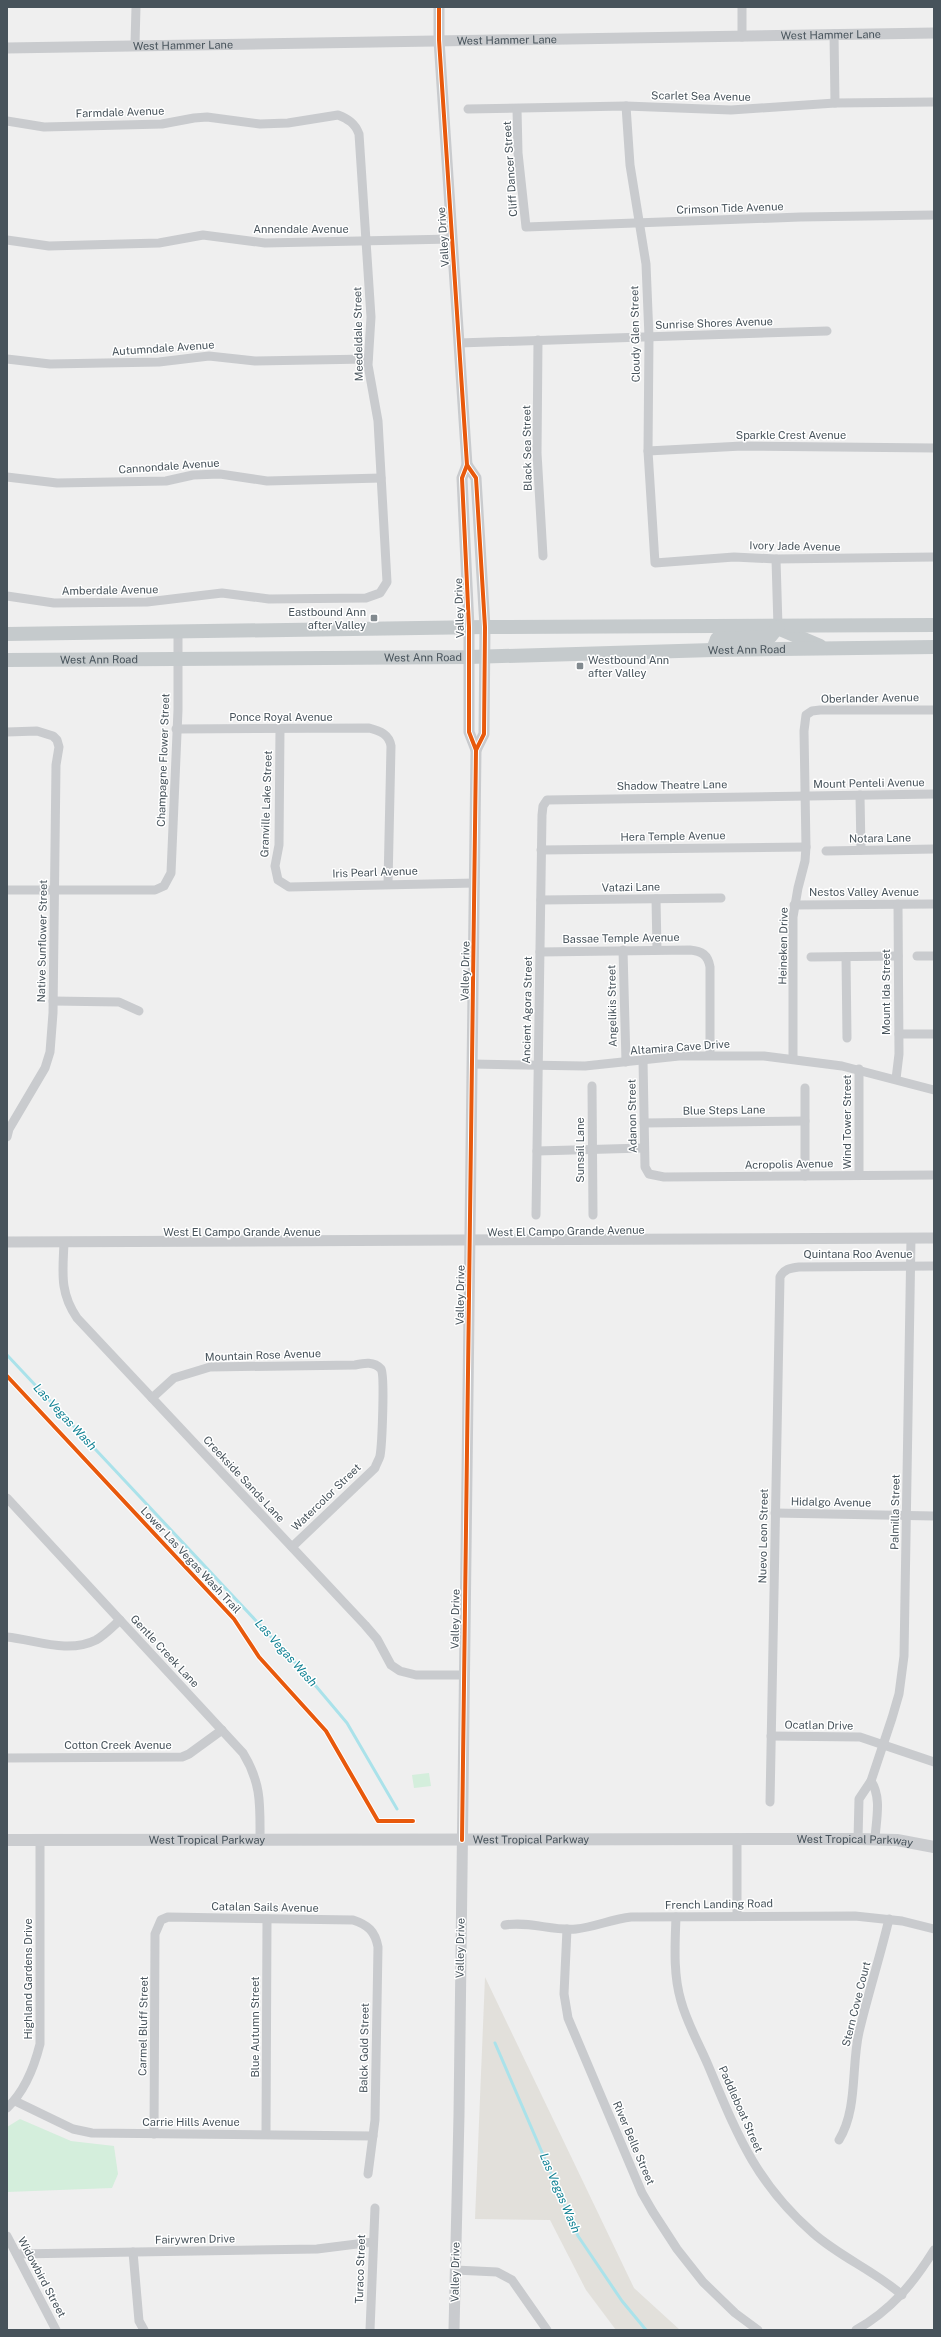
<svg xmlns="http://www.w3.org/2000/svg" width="941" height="2337" viewBox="0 0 941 2337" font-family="'Public Sans',sans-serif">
<rect width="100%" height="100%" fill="#efefef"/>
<g fill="#d4eedc">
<path d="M429,1773L431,1786L414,1788L412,1775Z"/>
<path d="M20,2119L71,2141L114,2146L118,2174L112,2188L7,2192V2127Z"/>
</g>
<path fill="#e2e0db" d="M485,1977L634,2288L680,2330H616L586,2290L550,2220L475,2219Z"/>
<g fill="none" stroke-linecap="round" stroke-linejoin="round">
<g stroke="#aae2ea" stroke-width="3">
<path d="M7,1355L304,1672L347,1723L397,1809"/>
<path d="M495,2043L578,2236L622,2301L646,2330"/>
</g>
<g stroke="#c9cbce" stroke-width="9">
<path d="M742,7V37"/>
<path d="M834,34L835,103"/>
<path d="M135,44L136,7"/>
<path d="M626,106L630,165L646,264L649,337L648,451L655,563L734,557L776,559L934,557"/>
<path d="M468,109L626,106L731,110L835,103L934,102"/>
<path d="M517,109L518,153L526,227L800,217L934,215"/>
<path d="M7,121L44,127L162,124L194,118L207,117L260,124L288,123L338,115C348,119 355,123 359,134L371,317L368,365L378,421L387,582L380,593L366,598L269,599L222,593L147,602L54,603L7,596"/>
<path d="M7,240L49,246L159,243L203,235L265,243L452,239"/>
<path d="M538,340L537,453L543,556"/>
<path d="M459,343L827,331"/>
<path d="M7,359L50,364L159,362L209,356L255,361L368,359"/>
<path d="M648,451L742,446L934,448"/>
<path d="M7,477L57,483L166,481L193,475L220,474L267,481L381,478"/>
<path d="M776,559L778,627"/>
<path d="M176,729L369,728C380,731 389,734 391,746L388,884"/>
<path d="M280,729L279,845L275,866L278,880L289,887L475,883"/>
<path d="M7,732L37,731L53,736L57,740L59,747L56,765L53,1013L50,1052L45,1068L9,1129L7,1137"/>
<path d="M860,795L861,850"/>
<path d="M541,850L806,847"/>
<path d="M826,851L934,849"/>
<path d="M7,890H155L164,886L171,873L178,710V633"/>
<path d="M656,899L657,950"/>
<path d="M541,900L721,898"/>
<path d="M794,905L934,904"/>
<path d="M623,950L626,1062"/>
<path d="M540,952L690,950C702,951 708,955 710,967V1055"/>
<path d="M917,956H934"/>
<path d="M811,957L898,956"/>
<path d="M846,957L847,1038"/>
<path d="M53,1001L119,1002L139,1011"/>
<path d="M899,1034H934"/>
<path d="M793,1059V917L798,888L805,861L806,847L804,731L806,715L812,711L820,710H934"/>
<path d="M643,1060L645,1167L649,1174L664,1177L934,1175"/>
<path d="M472,1064L585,1066L679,1056H764L842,1066L934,1090"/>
<path d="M859,1069V1175"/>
<path d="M896,1079L899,1054L898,904"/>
<path d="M592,1086L593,1215"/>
<path d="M805,1088V1176"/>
<path d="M644,1123L805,1121"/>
<path d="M537,1151L644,1148"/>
<path d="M536,1215L542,815L543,806L547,800L934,794"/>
<path d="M64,1242C63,1271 59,1292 77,1318L365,1625L377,1639L391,1665L400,1671L416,1675H464"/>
<path d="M152,1398L174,1378L210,1367L355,1365C364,1363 374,1361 381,1369C385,1375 382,1445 380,1456C379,1460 376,1464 375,1468L292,1547"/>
<path d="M7,1498L243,1753C262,1784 260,1806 260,1841"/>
<path d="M775,1513L934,1516"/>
<path d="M7,1637C36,1640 68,1654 96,1640C105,1635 112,1627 120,1620"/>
<path d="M771,1736L860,1737L934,1762"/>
<path d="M7,1758L182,1757L189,1754L222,1730"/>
<path d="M871,1781C882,1798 876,1820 875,1839"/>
<path d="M770,1802L780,1277C784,1269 790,1268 799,1267L934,1266"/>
<path d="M737,1838V1916"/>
<path d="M858,1839L859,1799L871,1781L892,1718L899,1694L904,1656L911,1238"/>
<path d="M676,1917C675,1945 673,1974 681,2001C687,2023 699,2044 708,2065C737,2134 755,2182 813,2233C840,2257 875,2271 902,2295"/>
<path d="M505,1925C529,1921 552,1931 576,1929C595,1927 612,1919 631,1917L855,1916L902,1921L934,1929"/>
<path d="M567,1929L564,1994L568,2018L642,2193L653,2212L677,2249L703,2282L735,2313L758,2330"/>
<path d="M15,2101L73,2129L92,2133L373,2136"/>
<path d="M7,2108C25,2091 34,2068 40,2044V1840"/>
<path d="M154,2134L155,1934L161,1920L168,1917L353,1920C368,1925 375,1931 378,1947L375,2120L368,2174"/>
<path d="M266,2134L267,1919"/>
<path d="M839,2140C858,2109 851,2067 859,2032C868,1994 880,1957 889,1919"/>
<path d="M7,2236L56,2330"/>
<path d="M133,2252L139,2321L144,2330"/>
<path d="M17,2254L317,2249L373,2242"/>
<path d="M455,2270L497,2272L512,2280L547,2330"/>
<path d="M370,2330L375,2208"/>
<path d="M856,2330C891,2310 913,2284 934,2250"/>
</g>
<g stroke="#c9cbce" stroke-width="11">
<path d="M439,7V40L467,465L462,478L469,627V732L476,750L459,2115L454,2330"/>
<path id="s1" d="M7,48L934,33"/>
<path d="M467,465L476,478L485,627L484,734L476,750"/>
<path d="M7,1242L934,1238"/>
</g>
<path stroke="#cacccf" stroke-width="12" id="s2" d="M7,1840L858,1839L897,1840L934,1847"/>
<g stroke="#c5cacc" stroke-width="14">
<path d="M780,629L820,646"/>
<path d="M7,634L485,627L934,625"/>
<path d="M713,650L717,639L770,637L778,627"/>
<path id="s3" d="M7,660L469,657L713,650L934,647"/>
</g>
<defs>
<g id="cycleway">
<path d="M439,7V40L467,465L462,478L469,627V732L476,750L462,1840"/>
<path d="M467,465L476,478L485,627L484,734L476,750"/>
<path d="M7,1376L234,1619L259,1657L326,1731L378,1821H413"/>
</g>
</defs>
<use href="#cycleway" stroke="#fff" stroke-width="6"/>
<use href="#cycleway" stroke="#e8590c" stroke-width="4"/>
</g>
<g fill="#828a8f" stroke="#fff" stroke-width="1.5">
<rect x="370" y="614" width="8" height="8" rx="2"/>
<rect x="576" y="662" width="8" height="8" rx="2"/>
</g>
<g text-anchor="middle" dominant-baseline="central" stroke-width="3" stroke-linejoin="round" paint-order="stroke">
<g font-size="11" fill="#47535b" stroke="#fff">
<text stroke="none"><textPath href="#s1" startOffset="824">West Hammer Lane</textPath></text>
<text stroke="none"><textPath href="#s1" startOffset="500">West Hammer Lane</textPath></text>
<text stroke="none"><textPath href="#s1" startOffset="176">West Hammer Lane</textPath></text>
<text transform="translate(701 96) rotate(1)">Scarlet Sea Avenue</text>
<text transform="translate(120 112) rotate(-2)">Farmdale Avenue</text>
<text transform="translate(510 169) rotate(-94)">Cliff Dancer Street</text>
<text transform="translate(730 208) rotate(-2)">Crimson Tide Avenue</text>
<text x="301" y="229">Annendale Avenue</text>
<text transform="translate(443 237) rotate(-94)">Valley Drive</text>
<text transform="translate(714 323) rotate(-2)">Sunrise Shores Avenue</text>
<text transform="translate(358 334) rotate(-91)">Meedeldale Street</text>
<text transform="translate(635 334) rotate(-91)">Cloudy Glen Street</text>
<text transform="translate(163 348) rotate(-4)">Autumndale Avenue</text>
<text x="791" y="435">Sparkle Crest Avenue</text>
<text transform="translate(527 448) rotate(-91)">Black Sea Street</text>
<text transform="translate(169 466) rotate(-4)">Cannondale Avenue</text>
<text transform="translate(795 546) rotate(1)">Ivory Jade Avenue</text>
<text transform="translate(110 590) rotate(-1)">Amberdale Avenue</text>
<text transform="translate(459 608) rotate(-92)">Valley Drive</text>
<text stroke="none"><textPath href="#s3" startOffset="740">West Ann Road</textPath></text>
<text stroke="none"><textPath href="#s3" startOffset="416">West Ann Road</textPath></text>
<text stroke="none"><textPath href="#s3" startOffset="92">West Ann Road</textPath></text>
<text transform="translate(870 698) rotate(-1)">Oberlander Avenue</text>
<text x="281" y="717">Ponce Royal Avenue</text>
<text transform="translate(163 760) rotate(-88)">Champagne Flower Street</text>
<text transform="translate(869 783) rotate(-1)">Mount Penteli Avenue</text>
<text transform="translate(672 785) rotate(-1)">Shadow Theatre Lane</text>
<text transform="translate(266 804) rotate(-88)">Granville Lake Street</text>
<text transform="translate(673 836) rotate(-1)">Hera Temple Avenue</text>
<text transform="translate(880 838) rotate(-1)">Notara Lane</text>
<text transform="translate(375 872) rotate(-2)">Iris Pearl Avenue</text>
<text transform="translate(631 887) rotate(-1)">Vatazi Lane</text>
<text x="864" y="892">Nestos Valley Avenue</text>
<text transform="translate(621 938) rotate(-1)">Bassae Temple Avenue</text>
<text transform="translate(42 941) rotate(-89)">Native Sunflower Street</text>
<text transform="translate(783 946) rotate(-89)">Heineken Drive</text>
<text transform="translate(465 971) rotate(-89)">Valley Drive</text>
<text transform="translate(886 992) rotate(-90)">Mount Ida Street</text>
<text transform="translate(612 1006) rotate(-91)">Angelikis Street</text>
<text transform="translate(527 1010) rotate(-89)">Ancient Agora Street</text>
<text transform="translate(680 1047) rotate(-4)">Altamira Cave Drive</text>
<text transform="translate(724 1110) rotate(-1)">Blue Steps Lane</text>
<text transform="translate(632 1116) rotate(-91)">Adanon Street</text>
<text transform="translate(847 1122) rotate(-90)">Wind Tower Street</text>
<text transform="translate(580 1150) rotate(-90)">Sunsail Lane</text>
<text transform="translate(789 1164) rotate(-1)">Acropolis Avenue</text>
<text transform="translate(566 1231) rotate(-1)">West El Campo Grande Avenue</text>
<text x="242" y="1232">West El Campo Grande Avenue</text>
<text x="858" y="1254">Quintana Roo Avenue</text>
<text transform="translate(460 1295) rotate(-89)">Valley Drive</text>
<text transform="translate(263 1355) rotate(-2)">Mountain Rose Avenue</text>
<text transform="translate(244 1479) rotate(47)">Creekside Sands Lane</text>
<text transform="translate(326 1497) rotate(-44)">Watercolor Street</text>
<text transform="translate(831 1502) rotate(1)">Hidalgo Avenue</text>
<text transform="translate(895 1512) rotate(-89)">Palmilla Street</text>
<text transform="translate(763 1536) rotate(-89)">Nuevo Leon Street</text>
<text transform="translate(191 1560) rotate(47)">Lower Las Vegas Wash Trail</text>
<text transform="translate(455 1619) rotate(-89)">Valley Drive</text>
<text transform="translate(165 1651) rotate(47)">Gentle Creek Lane</text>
<text transform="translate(819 1725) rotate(1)">Ocatlan Drive</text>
<text x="118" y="1745">Cotton Creek Avenue</text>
<text stroke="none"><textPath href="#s2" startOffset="524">West Tropical Parkway</textPath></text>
<text stroke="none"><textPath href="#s2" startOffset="200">West Tropical Parkway</textPath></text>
<text stroke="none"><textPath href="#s2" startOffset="848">West Tropical Parkway</textPath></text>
<text transform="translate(719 1904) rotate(-1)">French Landing Road</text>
<text transform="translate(265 1907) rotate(1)">Catalan Sails Avenue</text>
<text transform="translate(460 1948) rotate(-89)">Valley Drive</text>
<text transform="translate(28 1979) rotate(-90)">Highland Gardens Drive</text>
<text transform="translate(856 2004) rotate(-76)">Stern Cove Court</text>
<text transform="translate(143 2026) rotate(-89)">Carmel Bluff Street</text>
<text transform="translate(255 2027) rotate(-90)">Blue Autumn Street</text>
<text transform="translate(364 2048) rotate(-89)">Balck Gold Street</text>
<text transform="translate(741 2109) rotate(66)">Paddleboat Street</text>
<text x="191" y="2122">Carrie Hills Avenue</text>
<text transform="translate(634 2143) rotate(67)">River Belle Street</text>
<text transform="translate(195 2239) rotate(-1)">Fairywren Drive</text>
<text transform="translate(360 2269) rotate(-88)">Turaco Street</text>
<text transform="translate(455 2272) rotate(-89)">Valley Drive</text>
<text transform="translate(42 2277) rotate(62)">Widowbird Street</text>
</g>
<g font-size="11" fill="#47535b" stroke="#fff" text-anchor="end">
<text x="366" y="612">Eastbound Ann<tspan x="366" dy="13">after Valley</tspan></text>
<text x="588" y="660" text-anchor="start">Westbound Ann<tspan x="588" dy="13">after Valley</tspan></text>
</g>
<g font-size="12" font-style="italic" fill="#128294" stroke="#fff">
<text transform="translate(65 1417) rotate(47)">Las Vegas Wash</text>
<text transform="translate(286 1653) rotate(48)">Las Vegas Wash</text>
<text transform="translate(560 2193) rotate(67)">Las Vegas Wash</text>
</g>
</g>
<rect width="941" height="2337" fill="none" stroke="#47535b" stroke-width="16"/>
</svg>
